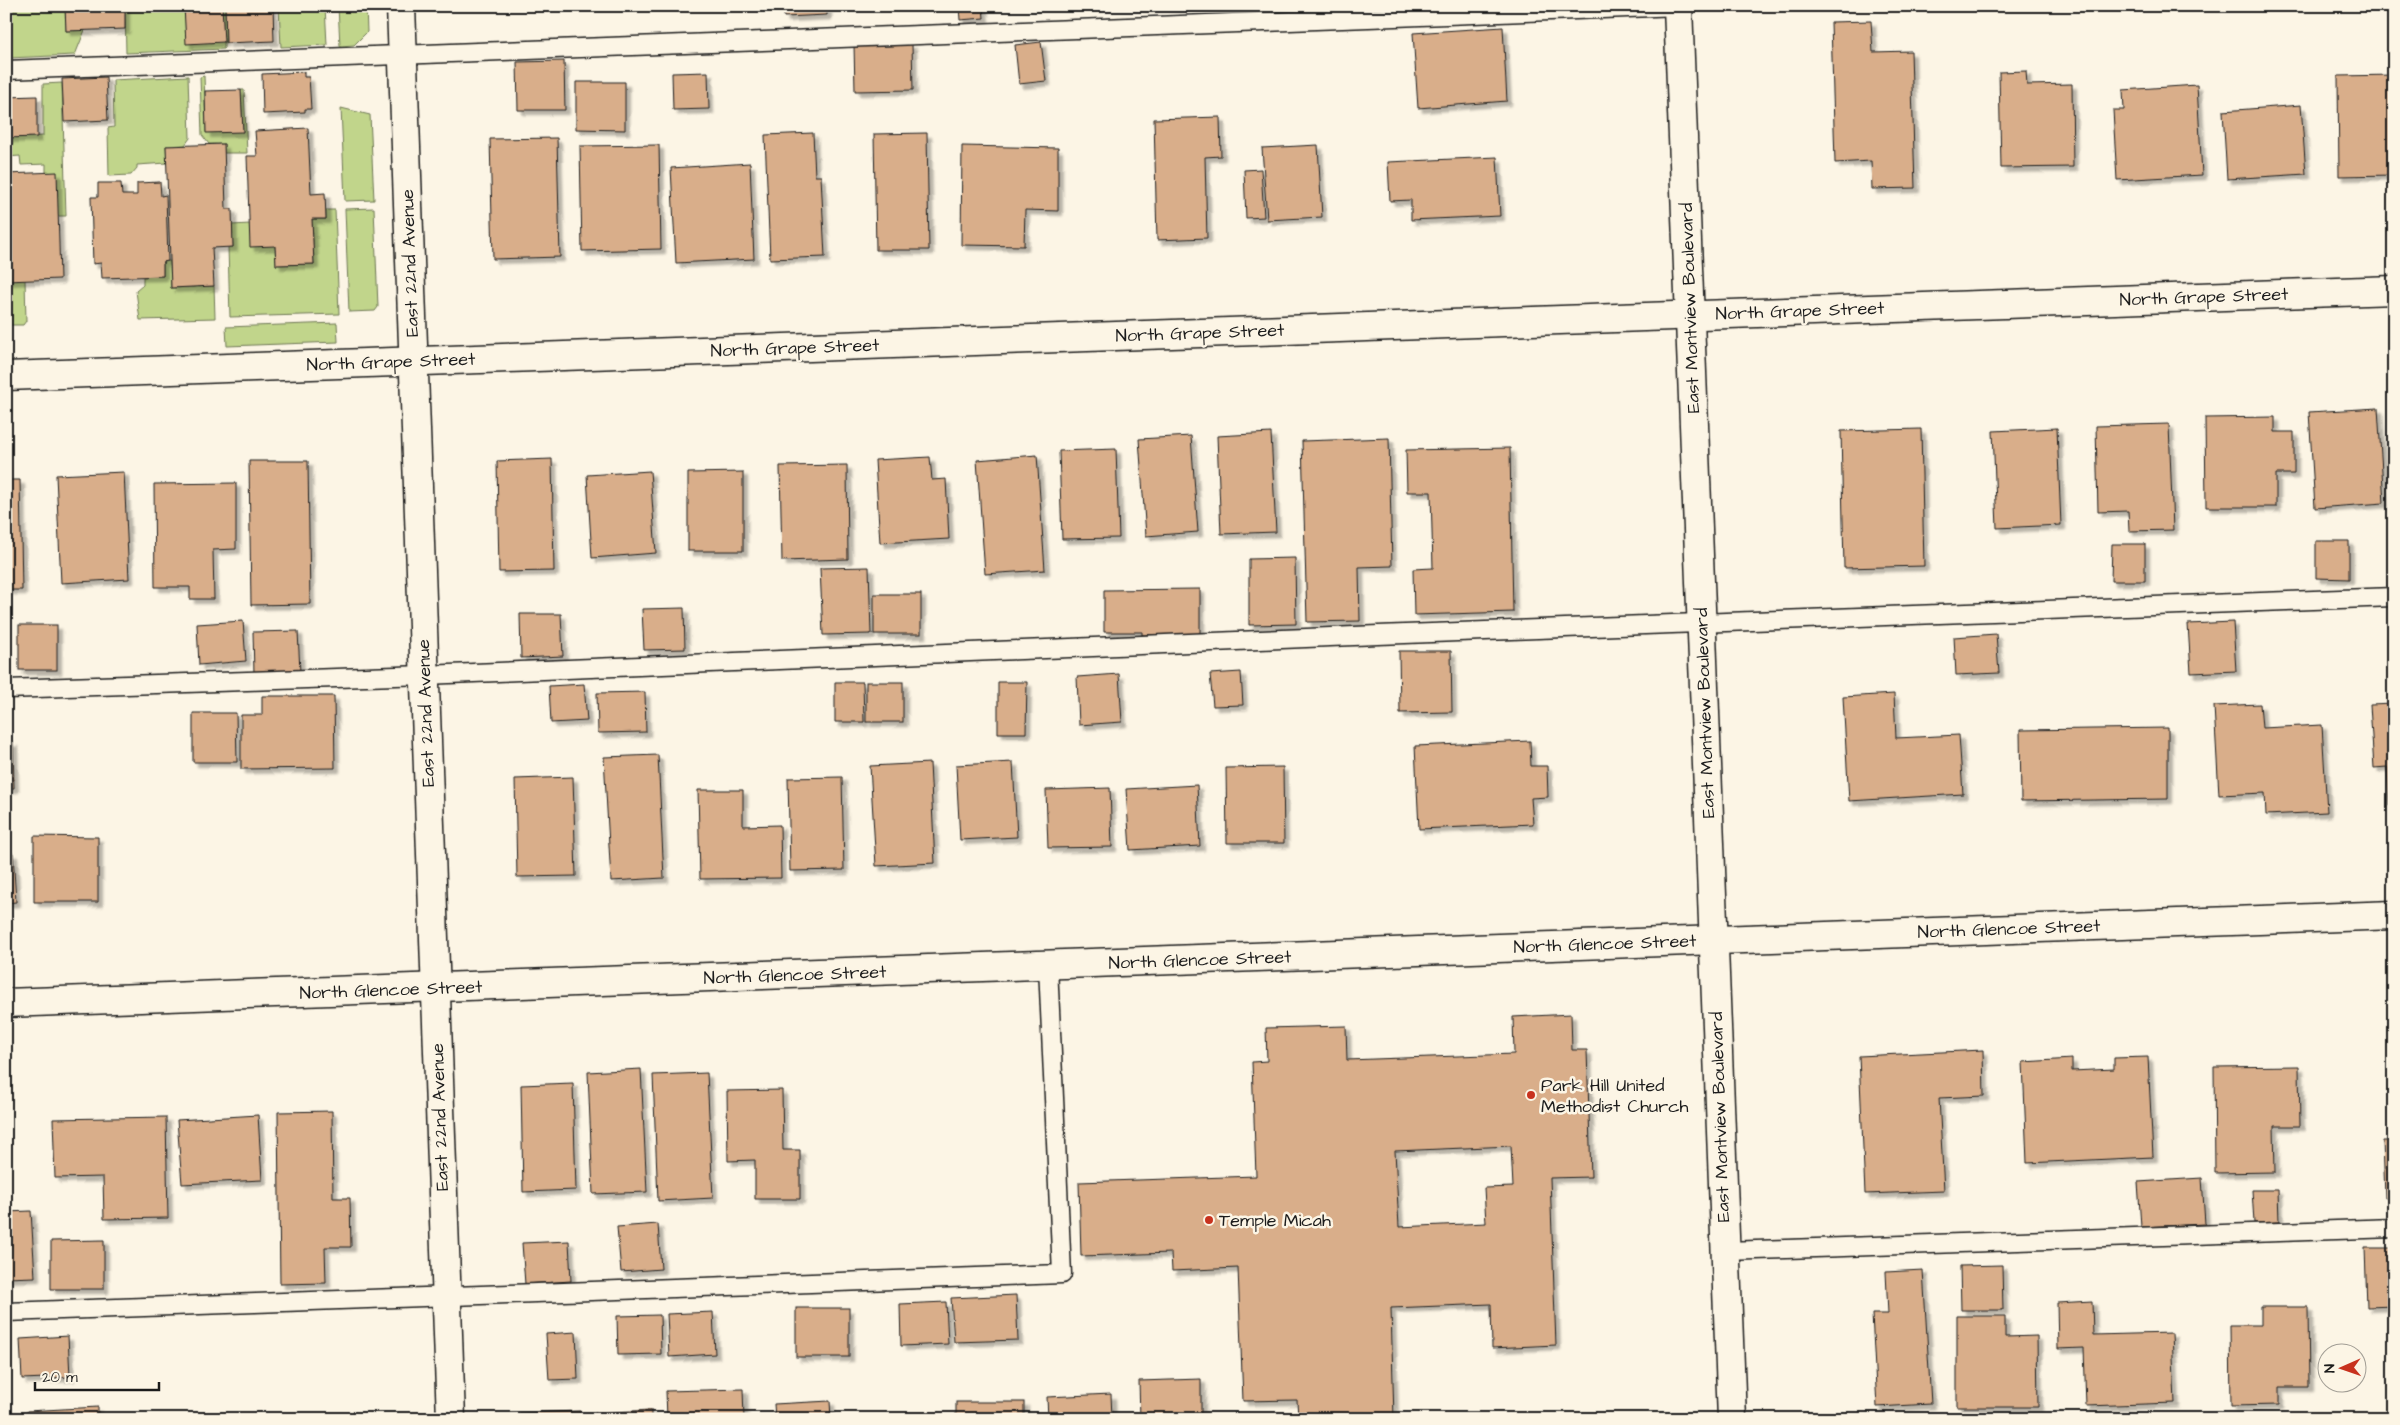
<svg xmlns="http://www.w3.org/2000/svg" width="2400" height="1425" viewBox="0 0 2400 1425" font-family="'Architects Daughter',sans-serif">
<defs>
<filter id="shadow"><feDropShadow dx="4.5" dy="4.5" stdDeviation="1" flood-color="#0004"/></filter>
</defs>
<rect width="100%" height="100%" fill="#fcf5e5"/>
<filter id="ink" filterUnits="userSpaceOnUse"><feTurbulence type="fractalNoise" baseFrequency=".02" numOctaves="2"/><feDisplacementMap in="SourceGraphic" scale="10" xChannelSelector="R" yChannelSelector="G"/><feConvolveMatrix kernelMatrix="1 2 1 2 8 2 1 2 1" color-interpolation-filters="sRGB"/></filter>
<g filter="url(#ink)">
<g fill="#c1d58b" stroke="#6e7854">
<path d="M6,6H65L66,31L85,30L75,55L8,58Z"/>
<path d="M125,6H184L224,42L222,6H225L226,43L224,42V49L126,53Z"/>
<path d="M279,6H325L327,45L281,47Z"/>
<path d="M338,6H366L367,32L354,45L340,46Z"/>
<path d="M188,76L190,138L185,145L166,146L167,163L137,165V168L131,175L109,176L108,128L114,127L113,80Z"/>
<path d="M204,76L206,132L243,131L241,90H244L247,153H224V144H209L202,135L200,77Z"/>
<path d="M62,83L66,216H58L46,173V164L21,165L20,156L6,157V138L43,136V84Z"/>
<path d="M341,108L370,115L374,200L345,201Z"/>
<path d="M374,208L378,307L375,311L349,312L345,209Z"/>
<path d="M326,210H335L339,314L230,317L228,247H233L232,225L250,224L275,246L276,265L314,264L312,219H326Z"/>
<path d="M170,261L171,288L214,286L215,318L140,320L136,291L143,285V277L163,276V262Z"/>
<path d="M25,280L26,321L23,325H6V281Z"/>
<path d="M337,323L338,342L227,346L226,327Z"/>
</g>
<g fill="#d9ae8a" stroke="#1c1c1c" fill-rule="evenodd" filter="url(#shadow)">
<path d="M65,6H125V29L66,31Z"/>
<path d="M184,6H222L224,42L186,44Z"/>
<path d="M225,6H273L274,41L226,43Z"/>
<path d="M783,6H827V15L784,17Z"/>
<path d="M959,6H983L984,18L960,20Z"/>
<path d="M1871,21L1873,52L1911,51L1915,188L1872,189L1871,161L1835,163L1831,22Z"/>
<path d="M1503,27L1507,101L1418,108L1413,33Z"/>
<path d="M1041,42L1046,81L1019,84L1015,45Z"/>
<path d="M912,44L913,90L855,91L854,45Z"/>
<path d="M564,61L565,110H518L517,62Z"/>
<path d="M2026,71L2027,85L2072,84L2073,167L2001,168L1999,72Z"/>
<path d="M304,72V77H309L311,109H305V112L263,114L262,74Z"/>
<path d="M708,72L709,109L673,110L672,73Z"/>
<path d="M2394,75V175L2339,176L2338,76Z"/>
<path d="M106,77L108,120L64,122L62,79Z"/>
<path d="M576,82H625V130L576,129Z"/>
<path d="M2197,85L2202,175L2117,180L2113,110H2124L2123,90Z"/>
<path d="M241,90L243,132L206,133L205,91Z"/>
<path d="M37,96V137L6,138V97Z"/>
<path d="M2301,105L2306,174L2227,179L2223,111Z"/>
<path d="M1220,117L1221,156L1205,157L1207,238L1157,240L1154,119Z"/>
<path d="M308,128L311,194L325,193L326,219H312L314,264L276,265L275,246L250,247L247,156H257L255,131Z"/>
<path d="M813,133L815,176H821L825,257L770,259L765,135Z"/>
<path d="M927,133L929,250H876L874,134Z"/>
<path d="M557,138L560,257L493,259L490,139Z"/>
<path d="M224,144L226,209H232L233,247L212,248L214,286L171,288L166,146Z"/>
<path d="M659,145L661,249L582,251L580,146Z"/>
<path d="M1318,145L1322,217L1267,220L1262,148Z"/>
<path d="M962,146L1058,148V211L1025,210L1024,246L961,245Z"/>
<path d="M1497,157L1500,216L1411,220V200L1390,201L1388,162Z"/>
<path d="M750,163L754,259L676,263L671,168Z"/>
<path d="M1261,169L1264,217L1246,218L1244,170Z"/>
<path d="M57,172L60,279L6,281V174Z"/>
<path d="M160,182L161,196L166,195L168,261L163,262V276L102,278L101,263L93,264L91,197H98V183H121L122,195H137V183Z"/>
<path d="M2378,408L2384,503L2315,508L2309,412Z"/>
<path d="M2275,417V432H2294V474H2276V507H2206L2205,418Z"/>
<path d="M2169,424L2173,530L2129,531L2128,511L2098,512L2096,426Z"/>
<path d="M2057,428L2061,525L1997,528L1993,431Z"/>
<path d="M1921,429L1924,566L1844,568L1841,431Z"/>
<path d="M1271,433L1276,532L1221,534L1217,436Z"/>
<path d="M1191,436L1198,532L1146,536L1139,439Z"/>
<path d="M1389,438L1392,566L1359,567L1360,621L1307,622L1302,441Z"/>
<path d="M1510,448L1513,612L1414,615L1413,569L1433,568L1431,492H1407L1406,450Z"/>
<path d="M1116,449L1119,538L1062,539L1059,451Z"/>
<path d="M1037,455L1045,570L985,574L977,460Z"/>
<path d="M930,457L932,480L946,479L949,539L880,543L875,460Z"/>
<path d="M552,459L554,571L499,572L497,461Z"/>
<path d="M249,461H308L310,604L251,605Z"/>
<path d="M847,465L848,559L782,561L780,466Z"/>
<path d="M650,471L656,553L592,558L587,475Z"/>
<path d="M124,472L129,579L61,583L56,475Z"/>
<path d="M743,472V551H688V473Z"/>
<path d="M6,480H20L22,590H6Z"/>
<path d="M236,483V549L213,550L214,599H190V587H155L154,484Z"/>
<path d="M2316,541H2349V579L2316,578Z"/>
<path d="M2112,544H2145V581H2111Z"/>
<path d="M1295,558L1296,624L1249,625V559Z"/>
<path d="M869,567L871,634L823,635L820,568Z"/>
<path d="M1200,589V634L1142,635V632H1104V590Z"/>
<rect x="874" y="594" width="47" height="40"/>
<path d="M684,608L685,649L644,650L642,609Z"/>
<path d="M520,614H561L563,656L521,658Z"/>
<path d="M243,621L246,661L199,665L197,624Z"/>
<path d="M2233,622L2236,671L2191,673L2188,624Z"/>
<rect x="19" y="625" width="38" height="45"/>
<path d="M298,631L300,672L254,674L253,632Z"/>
<path d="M1996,634L1999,673L1956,675L1954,637Z"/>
<path d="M1399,651H1451L1452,712L1400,713Z"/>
<path d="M1241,672L1243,705L1213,706L1210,674Z"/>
<path d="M1119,674L1122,722L1079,725L1077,677Z"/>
<path d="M835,682H863L864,722H835Z"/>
<rect x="866" y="682" width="37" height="40"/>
<path d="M998,682H1027L1026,733H998Z"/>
<path d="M584,684L587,721L551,723L549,686Z"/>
<path d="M645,692L646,732L598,733L597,693Z"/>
<path d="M1894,694L1896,738L1959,735L1963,794L1849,801L1843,697Z"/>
<path d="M262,696H334L335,768L241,769V715H262Z"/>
<path d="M2260,704L2262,728L2322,725L2327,812L2266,815L2265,793L2219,795L2214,706Z"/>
<path d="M2394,704V806H2389L2387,767L2374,768L2370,705Z"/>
<path d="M193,713H236L237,762H193Z"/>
<path d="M2168,728V799L2021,801L2020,730Z"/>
<path d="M1530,741L1531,766H1547L1548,797L1531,798L1533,824L1419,829L1415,746Z"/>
<path d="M13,742L14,788H6V743Z"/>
<path d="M658,755L664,878L611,881L604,757Z"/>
<path d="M1013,762L1017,837L960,840L956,765Z"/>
<path d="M930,763L935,863L876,866L870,766Z"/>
<path d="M1283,767L1284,843H1227L1226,768Z"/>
<path d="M573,777L576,876L517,877L515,779Z"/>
<path d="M842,777L844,870L790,871L788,778Z"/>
<path d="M1197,785L1200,846L1130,850L1126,789Z"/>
<path d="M1110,788L1112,847L1048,848L1046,790Z"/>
<path d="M698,790H743V826L780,825L781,878L700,879Z"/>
<path d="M34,836L98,837V902H34Z"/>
<path d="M6,853H13L16,902L6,903Z"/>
<path d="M1571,1014L1572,1050H1587L1591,1177L1550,1178L1556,1345L1492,1348L1491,1304L1391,1308L1394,1419H1298L1297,1400L1243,1401L1238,1268L1172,1271L1171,1253L1081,1256L1079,1182L1256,1176L1252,1062L1267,1061L1266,1028L1346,1026L1347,1060L1514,1054L1513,1017ZM1511,1146L1513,1187L1484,1188L1486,1223L1399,1227L1395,1151Z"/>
<path d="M1983,1050L1984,1096L1939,1098L1944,1191L1865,1194L1859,1056Z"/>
<path d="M2148,1057L2153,1157L2027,1163L2023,1062L2072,1059V1071L2114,1069V1058Z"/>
<path d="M2299,1066L2300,1126H2274L2275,1172L2215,1173L2214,1067Z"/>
<path d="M641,1069L647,1192L593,1194L588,1072Z"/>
<path d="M707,1073L713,1198L658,1201L653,1075Z"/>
<path d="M573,1083L576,1190L523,1192L521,1085Z"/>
<path d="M782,1090L783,1150H800V1199H755V1160L728,1161L727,1091Z"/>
<path d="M332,1111L333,1198H350L351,1247H325L326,1283L280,1284L278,1112Z"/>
<path d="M258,1115L262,1180L182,1184L177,1120Z"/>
<path d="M166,1117L168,1218L104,1219L103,1177L55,1178L53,1119Z"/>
<path d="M2383,1141H2394V1198H2385Z"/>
<path d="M2202,1178L2205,1224L2141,1227L2138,1182Z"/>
<path d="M2252,1190H2278L2279,1222L2254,1223Z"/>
<path d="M31,1211L35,1277L6,1278V1212Z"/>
<path d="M658,1224L661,1269L621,1272L617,1227Z"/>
<path d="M104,1240V1289H51V1241Z"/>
<path d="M569,1241L571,1281L525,1284L522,1243Z"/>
<path d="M2365,1248H2394V1306L2367,1307Z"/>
<path d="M2002,1265L2003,1310H1961L1960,1266Z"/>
<path d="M1923,1270L1931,1404L1877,1407L1872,1314H1888L1886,1272Z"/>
<path d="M1016,1295L1018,1340L954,1342L951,1298Z"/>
<path d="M2092,1301L2093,1335L2172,1333L2175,1403L2086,1406L2084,1348L2058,1349L2057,1303Z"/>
<path d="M946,1302L948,1344L901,1346L900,1304Z"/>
<path d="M2261,1307H2308L2309,1387H2279V1405L2231,1406L2230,1325H2261Z"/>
<rect x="796" y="1308" width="53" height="49"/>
<path d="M713,1312L715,1354L669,1357L667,1314Z"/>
<path d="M660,1315L661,1354L618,1355L617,1316Z"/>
<path d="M1957,1316H2005V1337L2037,1336L2038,1407H1957Z"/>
<path d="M576,1332L578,1379L549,1380L546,1334Z"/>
<path d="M68,1336L70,1377L22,1379L20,1339Z"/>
<path d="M1201,1379V1419H1140L1139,1381Z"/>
<path d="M743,1389L744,1419H667L666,1391Z"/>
<path d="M1111,1394L1112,1419H1048L1047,1397Z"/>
<path d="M830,1401L831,1419H775L774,1404Z"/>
<rect x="956" y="1402" width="68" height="17"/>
<path d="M98,1407V1419H28L27,1411Z"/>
<path d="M651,1410V1419H595V1413Z"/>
<path d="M580,1411V1419H520V1413Z"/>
</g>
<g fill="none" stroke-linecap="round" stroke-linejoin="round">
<defs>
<g id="service">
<path d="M6,70L1680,6"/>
<path d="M6,689L425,675L1378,635L2394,597"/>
<path d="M1726,1251L2394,1228"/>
<path d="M6,1312L1062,1274L1048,966"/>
</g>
<g id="minor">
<path d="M401,6L451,1419"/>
<path d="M6,376L2394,290"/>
<path d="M6,1003L2394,915"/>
</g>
<path id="tertiary" d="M1678,6L1732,1419"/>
</defs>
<use href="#service" stroke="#1c1c1c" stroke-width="21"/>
<use href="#minor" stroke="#1c1c1c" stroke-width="31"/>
<use href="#tertiary" stroke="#1c1c1c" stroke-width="31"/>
<use href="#service" stroke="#fcf5e5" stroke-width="18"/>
<use href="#minor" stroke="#fcf5e5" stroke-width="28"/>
<use href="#tertiary" stroke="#fcf5e5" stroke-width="28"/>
</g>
</g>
<g fill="#c8321e" stroke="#fcf5e5" stroke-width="2">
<circle cx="1531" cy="1095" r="5"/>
<circle cx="1209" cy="1220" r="5"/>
</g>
<g text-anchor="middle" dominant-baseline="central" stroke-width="5" stroke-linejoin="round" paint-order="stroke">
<g font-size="18" fill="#1c1c1c" stroke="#fcf5e5">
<text transform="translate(410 263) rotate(-92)">East 22nd Avenue</text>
<text transform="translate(2204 297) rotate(-2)">North Grape Street</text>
<text transform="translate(1690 308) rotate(-92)">East Montview Boulevard</text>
<text transform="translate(1800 311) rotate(-2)">North Grape Street</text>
<text transform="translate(1200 333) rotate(-2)">North Grape Street</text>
<text transform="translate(795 348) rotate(-2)">North Grape Street</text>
<text transform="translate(391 362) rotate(-2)">North Grape Street</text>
<text transform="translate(426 713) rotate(-92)">East 22nd Avenue</text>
<text transform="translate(1705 713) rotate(-92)">East Montview Boulevard</text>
<text transform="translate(2009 929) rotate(-2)">North Glencoe Street</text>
<text transform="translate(1605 944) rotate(-2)">North Glencoe Street</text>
<text transform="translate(1200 960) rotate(-2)">North Glencoe Street</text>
<text transform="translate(795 975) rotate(-2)">North Glencoe Street</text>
<text transform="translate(391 990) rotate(-2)">North Glencoe Street</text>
<text transform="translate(440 1117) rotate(-92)">East 22nd Avenue</text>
<text transform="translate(1720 1117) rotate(-92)">East Montview Boulevard</text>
</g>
<g font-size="18" fill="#1c1c1c" stroke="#fcf5e5" text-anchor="start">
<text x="1541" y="1085">Park Hill United<tspan x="1541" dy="21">Methodist Church</tspan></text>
<text x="1219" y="1220">Temple Micah</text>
</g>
</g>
<rect width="2400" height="1425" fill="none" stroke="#fcf5e5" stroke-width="25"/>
<rect x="12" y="12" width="2375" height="1400" fill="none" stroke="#1c1c1c" stroke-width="2" filter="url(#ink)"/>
<g transform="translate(2342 1368) rotate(268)"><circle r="24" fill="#fcf5e5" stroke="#a29e95"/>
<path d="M0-4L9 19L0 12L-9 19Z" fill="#c8321e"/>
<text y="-8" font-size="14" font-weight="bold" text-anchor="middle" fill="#1c1c1c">N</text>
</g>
<path d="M35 1382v8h124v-8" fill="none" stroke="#1c1c1c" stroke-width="2.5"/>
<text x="42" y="1382" font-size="15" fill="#1c1c1c" stroke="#fcf5e5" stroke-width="4" paint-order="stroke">20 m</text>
</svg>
